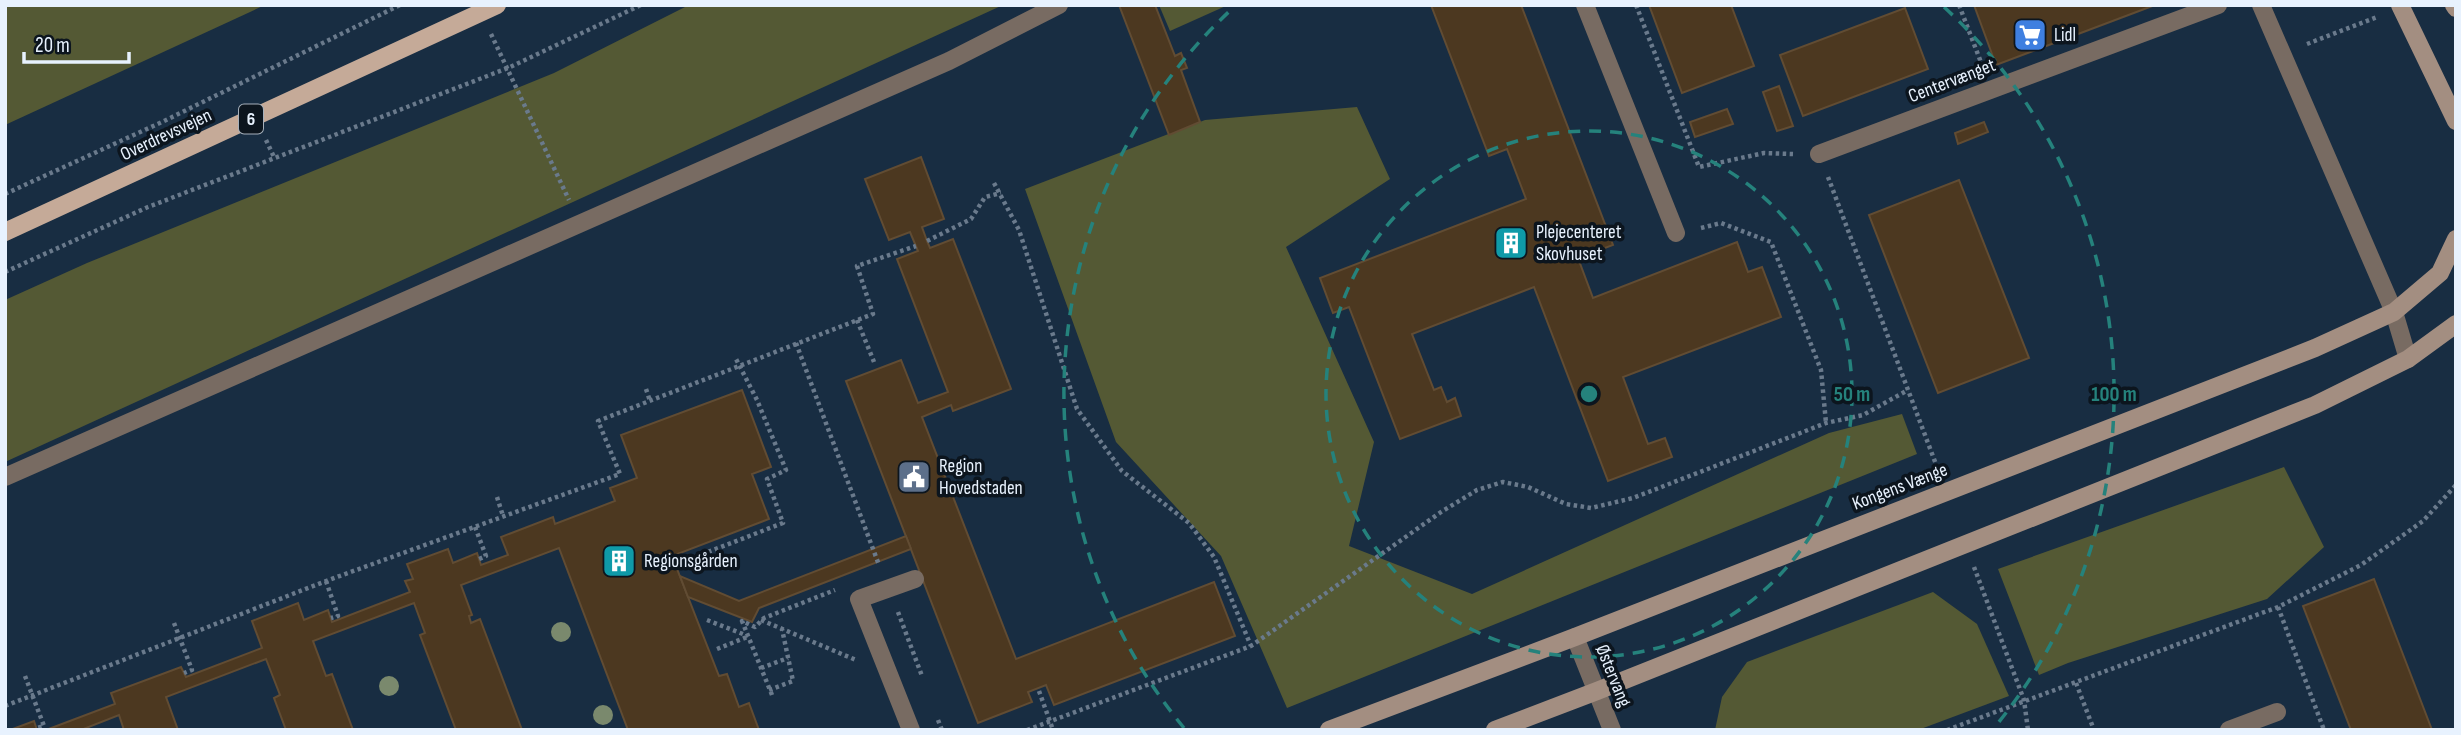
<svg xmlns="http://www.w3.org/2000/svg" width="2461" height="735" viewBox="0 0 2461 735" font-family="'Sofia Sans Condensed',sans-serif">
<rect width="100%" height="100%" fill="#182d42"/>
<g fill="#545934">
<path d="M5,5H265L5,125Z"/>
<path d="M689,5H1003L5,462V300L87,263L554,73Z"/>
<path d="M1159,5H1228L1170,31Z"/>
<path d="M1357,107L1390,179L1286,247L1374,442L1349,546L1472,594L1829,433L1902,414L1917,454L1287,708L1221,556L1116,442L1025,189L1205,120Z"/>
<path d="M2284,467L2324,547L2267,599L2068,663L2039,675L1998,569Z"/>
<path d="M1933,592L1977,624L2009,696L1918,730H1715L1722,697L1747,662Z"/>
</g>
<g fill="#4c3820" stroke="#614c33" stroke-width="2">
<path d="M1119,5H1155L1175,56L1181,53L1187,68L1181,70L1200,122L1169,135Z"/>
<path d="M1431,5H1521L1613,245L1578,258L1593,298L1737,242L1748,272L1762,267L1781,317L1623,377L1648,444L1665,438L1672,457L1608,481L1534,287L1412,334L1434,390L1441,387L1447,402L1455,398L1461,416L1400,439L1349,307L1333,313L1320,278L1526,199L1507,149L1489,156Z"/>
<path d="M1649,5H1731L1754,66L1682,93Z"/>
<path d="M1974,5H2155L1996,65Z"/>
<path d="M1905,8L1928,69L1803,116L1780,55Z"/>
<path d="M1779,86L1793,126L1777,131L1763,92Z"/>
<path d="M1727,109L1733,124L1695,137L1690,122Z"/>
<path d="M1984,122L1988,132L1958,144L1955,133Z"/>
<path d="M921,157L944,219L922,227L927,241L930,248L953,239L1011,389L953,411L951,405L922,417L1016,659L1214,582L1235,636L1054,705L1046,685L1028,692L1032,702L978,723L846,381L901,360L918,403L948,392L897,259L918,251L910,232L889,240L865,179Z"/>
<path d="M1959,180L2029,358L1938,393L1869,215Z"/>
<path d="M742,390L771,467L752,474L769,519L672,556L719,676L727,674L739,707L749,703L759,730H628L559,548L461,585L472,615L469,616L471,623L480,619L522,730H456L420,635L425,633L414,603L313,641L326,676L332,674L353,730H286L274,698L280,695L266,659L166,697L178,730H124L119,715L81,730H46L115,704L111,693L181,667L186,677L262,648L252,621L298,603L304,620L328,610L332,622L410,592L405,581L413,579L407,564L448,549L453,563L477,553L481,565L508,555L501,537L553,517L555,524L615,501L610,488L637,478L621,435Z"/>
<path d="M906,536L911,549L759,608L752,622L688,597L680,576L739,601Z"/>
<path d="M2374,579L2432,730H2351L2303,606Z"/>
<path d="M34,721L37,730H10Z"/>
</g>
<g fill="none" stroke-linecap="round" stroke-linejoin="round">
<g stroke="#6a7a8c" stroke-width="4.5" stroke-dasharray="3.5 3.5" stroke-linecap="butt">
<path d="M1636,5L1699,167L1764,153L1793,154"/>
<path d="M1959,5L1982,65"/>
<path d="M491,34L569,200"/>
<path d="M2307,44L2377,17"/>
<path d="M266,140L274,157"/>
<path d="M1828,177L1937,467"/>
<path d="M994,183L1019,230L1077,409L1122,471L1189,523L1214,557L1251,646"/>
<path d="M5,194L162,122L400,5"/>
<path d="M1701,228L1721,223L1771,242L1821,370L1826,423"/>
<path d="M927,241L971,219L985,197L1001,193"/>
<path d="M5,272L148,207L508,68L641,5"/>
<path d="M857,320L874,362"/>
<path d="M796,343L879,565"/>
<path d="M646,389L650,401"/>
<path d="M497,497L503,516"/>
<path d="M475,527L486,556L479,559"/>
<path d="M682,562L783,523L767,479L786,470L757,400L735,357"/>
<path d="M1974,567L2024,700L2028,730"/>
<path d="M326,581L338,616L331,618"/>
<path d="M2278,607L2324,730"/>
<path d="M898,612L922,676"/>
<path d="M707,620L748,636"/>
<path d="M761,620L856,660"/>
<path d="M174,623L192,670L184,673"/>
<path d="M717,649L747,637"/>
<path d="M761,668L788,658"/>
<path d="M25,676L44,726L37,728"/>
<path d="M2076,683L2094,730"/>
<path d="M769,690L793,681L782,629"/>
<path d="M1039,691L1053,730"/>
<path d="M772,695L742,621L755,627L764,618L835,590"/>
<path d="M5,706L326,581L620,474L598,421L873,314L857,266L916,246"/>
<path d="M938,720L942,730"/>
<path d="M1027,730L1251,646L1441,512L1477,490L1503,482L1528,487L1566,504L1591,508L1633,498L1826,423L1863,415L1908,390"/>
<path d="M1947,730L2278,607L2361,565L2423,521L2456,485"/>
</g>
<g stroke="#786b62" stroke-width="18">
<path d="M1585,5L1676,233"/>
<path d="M2261,5L2394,312L2408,359"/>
<path d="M1819,154L2218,5"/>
<path d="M5,477L949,61L1059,5"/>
<path d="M911,730L859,599L915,579"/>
</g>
<g stroke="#786b62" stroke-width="18">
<path d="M1575,637L1612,730"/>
<path d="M2229,730L2277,712"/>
</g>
<g stroke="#a38e81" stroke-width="18">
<path d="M2400,5L2456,121"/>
<path d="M2454,5L2456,8"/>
<path d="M1329,730L1575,637L2315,348L2394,312L2440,273L2456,239"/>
<path d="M1495,730L1597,691L2315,405L2408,359L2456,324"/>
</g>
<path stroke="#c5aa98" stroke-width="18" d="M5,232L497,5"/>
</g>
<g fill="#7a896d">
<circle cx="561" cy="632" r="10"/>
<circle cx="389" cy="686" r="10"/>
<circle cx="603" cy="715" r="10"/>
</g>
<g fill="none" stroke="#25827c" stroke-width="3.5" stroke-dasharray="12 9">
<circle cx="1589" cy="394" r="263"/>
<path d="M1184 728A525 525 0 0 1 1234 7M1944 7A525 525 0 0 1 1994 728"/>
</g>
<defs>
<symbol id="supermarket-square" viewBox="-11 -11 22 22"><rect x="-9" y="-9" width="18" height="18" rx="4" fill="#3f7fe0" stroke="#0c151e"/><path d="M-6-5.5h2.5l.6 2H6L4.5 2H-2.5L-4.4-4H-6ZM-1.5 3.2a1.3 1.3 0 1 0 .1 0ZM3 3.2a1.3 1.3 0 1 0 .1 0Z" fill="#fff"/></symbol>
<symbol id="building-square" viewBox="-11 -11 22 22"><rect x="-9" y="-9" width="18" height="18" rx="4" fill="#0f9aa8" stroke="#0c151e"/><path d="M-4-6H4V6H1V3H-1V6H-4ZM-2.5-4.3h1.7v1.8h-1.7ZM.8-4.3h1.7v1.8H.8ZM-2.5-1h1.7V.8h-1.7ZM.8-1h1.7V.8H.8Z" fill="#fff"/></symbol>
<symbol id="civic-square" viewBox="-11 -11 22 22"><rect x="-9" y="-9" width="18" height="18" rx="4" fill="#5c6f8a" stroke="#0c151e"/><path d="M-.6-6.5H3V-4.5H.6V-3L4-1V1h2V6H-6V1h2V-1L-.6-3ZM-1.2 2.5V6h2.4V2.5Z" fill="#fff"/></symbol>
</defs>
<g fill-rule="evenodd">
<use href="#supermarket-square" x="2011" y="16" width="38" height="38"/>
<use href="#building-square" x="1492" y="224" width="38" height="38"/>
<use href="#civic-square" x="895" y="458" width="38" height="38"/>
<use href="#building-square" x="600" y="542" width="38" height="38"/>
</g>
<g text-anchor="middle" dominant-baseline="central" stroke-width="7" stroke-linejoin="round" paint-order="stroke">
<rect fill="#0c151e" stroke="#a6b0bb" stroke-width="2" x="239" y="104.5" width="24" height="29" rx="5"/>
<g font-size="18" font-weight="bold" fill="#e8f2fe">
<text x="251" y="119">6</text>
</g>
<g font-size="19" fill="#e8f2fe" stroke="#0c151e" text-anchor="start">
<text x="2054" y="35">Lidl</text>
<text x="1536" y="232">Plejecenteret<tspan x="1536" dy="22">Skovhuset</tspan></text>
<text x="939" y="466">Region<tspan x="939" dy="22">Hovedstaden</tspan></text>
<text x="644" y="561">Regionsgården</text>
</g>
<g font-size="19" fill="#e8f2fe" stroke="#0c151e">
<text transform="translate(1952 81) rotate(-21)">Centervænget</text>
<text transform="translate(166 135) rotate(-25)">Overdrevsvejen</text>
<text transform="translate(1900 487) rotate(-21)">Kongens Vænge</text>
<text transform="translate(1613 676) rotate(68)">Østervang</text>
</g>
</g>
<circle cx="1589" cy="394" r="10" fill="#25827c" stroke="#0c151e" stroke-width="3.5"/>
<g font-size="21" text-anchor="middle" font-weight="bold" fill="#25827c" stroke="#0c151e" stroke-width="7" stroke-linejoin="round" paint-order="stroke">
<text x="1852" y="401">50 m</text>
<text x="2114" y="401">100 m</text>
</g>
<rect width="2461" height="735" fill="none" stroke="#e8f2fe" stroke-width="14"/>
<path d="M24 52v10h105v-10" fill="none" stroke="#e8f2fe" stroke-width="3.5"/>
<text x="35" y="52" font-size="21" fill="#e8f2fe" stroke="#0c151e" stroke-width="5" paint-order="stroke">20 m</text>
</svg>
